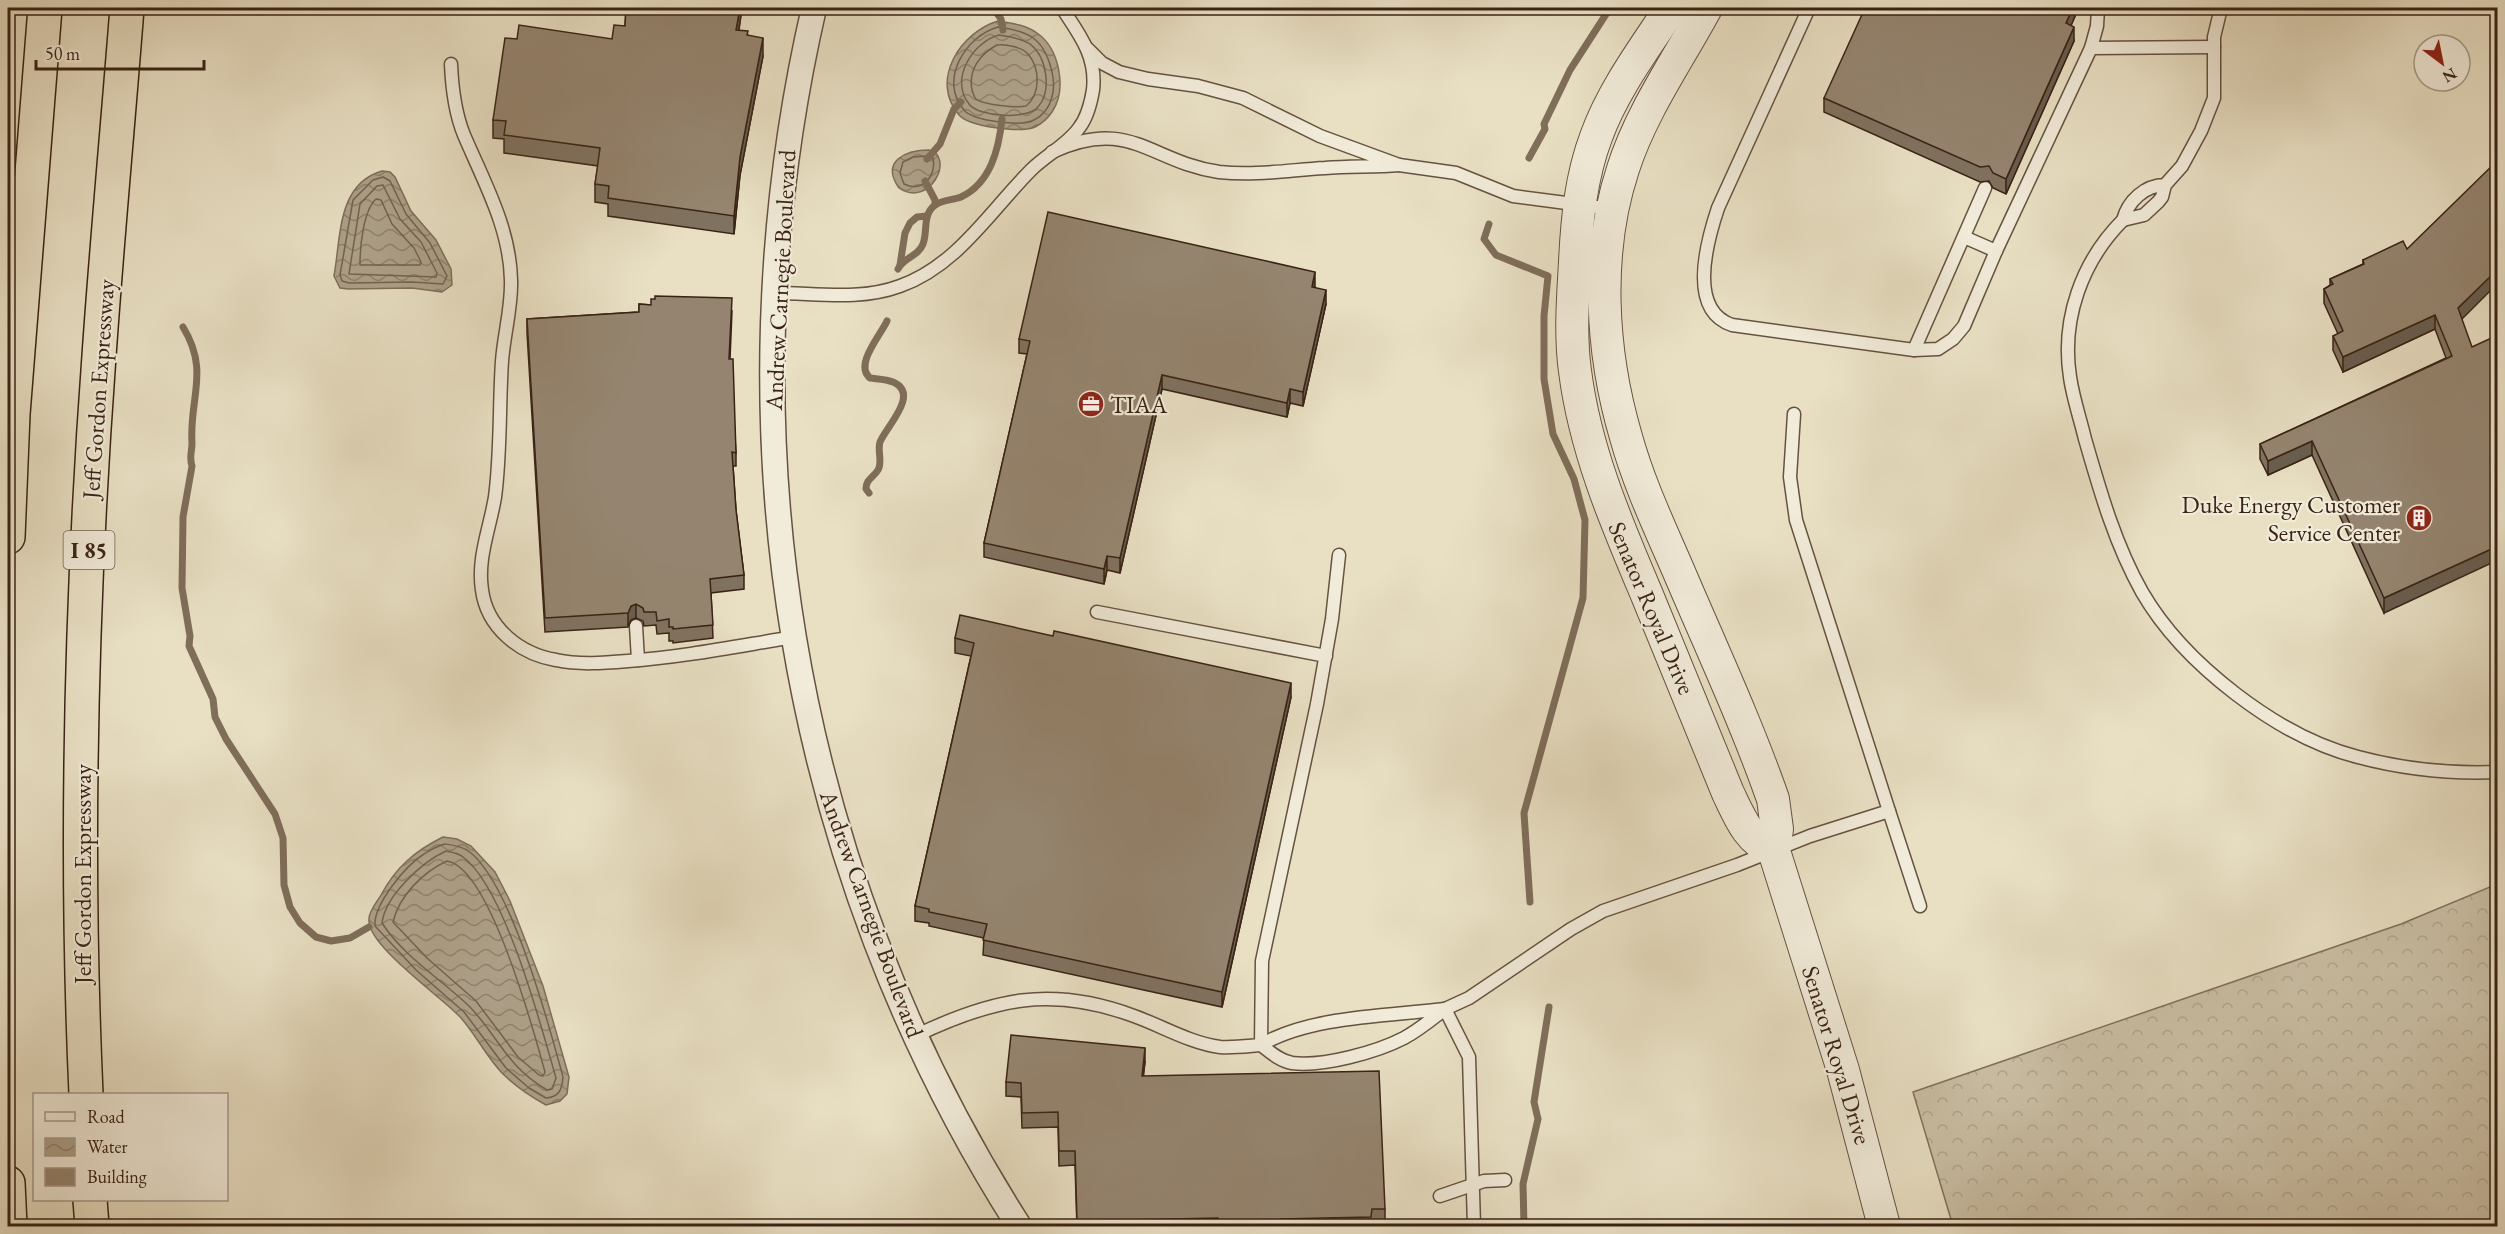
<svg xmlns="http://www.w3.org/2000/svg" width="2505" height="1234" viewBox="0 0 2505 1234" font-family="'EB Garamond',serif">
<defs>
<pattern id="forest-crowns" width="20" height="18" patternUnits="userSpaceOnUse" patternTransform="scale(1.5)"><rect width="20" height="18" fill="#cbc0a6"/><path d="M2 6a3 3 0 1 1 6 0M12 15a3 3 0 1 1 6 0" fill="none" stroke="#afa58e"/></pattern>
<pattern id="water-waves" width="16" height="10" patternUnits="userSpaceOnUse" patternTransform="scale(1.5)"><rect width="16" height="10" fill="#ada088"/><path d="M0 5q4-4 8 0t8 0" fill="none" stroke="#8e826e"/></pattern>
</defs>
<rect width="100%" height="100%" fill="#e9e0c4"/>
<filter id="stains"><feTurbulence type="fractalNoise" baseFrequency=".00333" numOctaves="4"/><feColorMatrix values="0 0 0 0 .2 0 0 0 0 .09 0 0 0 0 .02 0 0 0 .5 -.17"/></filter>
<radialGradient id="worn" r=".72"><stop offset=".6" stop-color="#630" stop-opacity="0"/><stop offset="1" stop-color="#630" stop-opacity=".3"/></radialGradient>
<path fill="url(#forest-crowns)" stroke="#82725e" stroke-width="1.5" d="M2497,884V1226H1953L1913,1092L2401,924Z"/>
<g fill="url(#water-waves)" stroke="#7f6e5a" stroke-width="1.5">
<path d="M998,21C1011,23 1026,25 1037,33C1060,49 1067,90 1052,112C1048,118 1041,124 1035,127C1020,133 970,127 959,115C929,80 961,32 998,21Z"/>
<path d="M929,150C956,157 929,209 899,188C880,161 906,150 929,150Z"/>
<path d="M382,171L390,172L395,177L411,211L436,240L451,269L452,285L442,292L412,288L348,289L340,288L334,276C341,237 337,184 382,171Z"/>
<path d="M443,837L457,839L471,846L495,872L510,901L543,986L569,1077L567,1094L560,1101L546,1105C530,1096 515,1086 502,1073C486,1056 476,1035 461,1018C443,998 366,945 369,919C369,911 377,902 381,895C396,867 415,851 443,837Z"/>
</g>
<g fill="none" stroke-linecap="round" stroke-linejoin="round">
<g stroke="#73624e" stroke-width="1.5">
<path d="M998,27C1028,31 1043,38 1051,68C1054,78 1055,89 1051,100C1049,108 1042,116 1034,120C1022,127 973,121 964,110C938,80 966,36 998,27Z"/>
<path d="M999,35C1009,37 1021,38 1030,44C1047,57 1052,91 1038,107C1028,120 978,117 969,104C949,79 973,42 999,35Z"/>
<path d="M997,45C1006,44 1022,47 1028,54C1040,68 1041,94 1026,106C1017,108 983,105 976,99C974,97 973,93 972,90C968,70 980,54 997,45Z"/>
<path d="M928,156L933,158C937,176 922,193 904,184L900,173L903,162L913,157Z"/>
<path d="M383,177L390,181L406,214L430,243L447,276L443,284L412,282L349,283L342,281L340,275L353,200L373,180Z"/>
<path d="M383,185L400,219L421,242L437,273L436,277L349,274L360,204L377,186Z"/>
<path d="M376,199L381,200L392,224L414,248L421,262L420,265H360C360,247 363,211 376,199Z"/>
<path d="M445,844C452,845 460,846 467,850C510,879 549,1025 563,1077C562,1090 559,1097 546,1098L529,1088L506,1068L464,1012L416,970L375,926C373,905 406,865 424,854C430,850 438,846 445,844Z"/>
<path d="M446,851C452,852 459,853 463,857C505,888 541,1026 556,1078L552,1089L547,1090C506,1066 499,1037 469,1006C441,979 404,957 382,923C385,896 422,862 446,851Z"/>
<path d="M447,861C490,868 534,1032 545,1072L543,1076L539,1075L518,1057L476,1001L427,958L393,922C399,896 423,872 447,861Z"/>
</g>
<g stroke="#7f6e5a" stroke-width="7">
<path d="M993,8L1001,19L1003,30"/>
<path d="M1529,158L1545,129L1544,124L1570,70L1610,8"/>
<path d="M927,159L940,144L954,109L961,102"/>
<path d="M925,181L935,200V205"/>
<path d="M1489,224L1484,239L1496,255L1548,276L1544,316V379L1553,434L1574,479L1585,520L1583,598L1524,813L1530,902"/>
<path d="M900,265L905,233L910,223L917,217L927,216"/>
<path d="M898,269C904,257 918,257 923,244C928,231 922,215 935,205C942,200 953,200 961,197C991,183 999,148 1002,119"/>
<path d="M183,327C210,371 189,398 192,443C192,452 189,457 192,466L183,517L182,588L190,636L189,646L213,699L215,717L226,739L275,814L283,838L284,885L290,907L300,923L316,937L331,941L350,938L369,927"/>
<path d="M869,493L866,489C866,479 873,478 878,470C883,462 877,451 880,442C885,428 921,394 893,382C886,379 877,379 870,378C854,365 880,336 887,321"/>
<path d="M1524,1226L1523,1184L1538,1119L1534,1102L1549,1007"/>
</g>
<defs>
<g id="service">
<path d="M1809,8L1718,208C1707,241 1687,310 1732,325L1914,350L1938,349L1953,339L1964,326L1996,251L2091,48L2214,47"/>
<path d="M2091,48L2097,26L2098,8"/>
<path d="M451,64C452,88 455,113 464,135C484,182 510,228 511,280C512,307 504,334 502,361C499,406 501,452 495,497C490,528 477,558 482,590C487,628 520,654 556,660C579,665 604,663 628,661C684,657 738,646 794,637"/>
<path d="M1052,152C1130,116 1150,162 1219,172C1255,176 1290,170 1325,168C1350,166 1374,167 1399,165L1320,136L1243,98L1198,86L1148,79L1119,72L1102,63L1088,49"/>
<path d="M1399,165L1456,173L1513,196L1612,209"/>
<path d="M2165,185C2145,185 2128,201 2123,220L2144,215L2158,202L2162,197L2165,185L2182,166L2201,131L2214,98V37L2221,8"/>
<path d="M2123,220C2082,261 2061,319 2070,377C2073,398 2080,418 2085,439C2100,491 2115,544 2142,592C2183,663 2278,737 2358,757C2403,769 2451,774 2498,772"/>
<path d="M1964,237L1996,251"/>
<path d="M774,293C816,293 860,301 900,286C957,266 990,211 1031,170C1046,155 1067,145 1079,128C1087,118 1091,102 1093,90C1097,56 1079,34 1062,8"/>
<path d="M1914,350L1985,188"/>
<path d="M1097,612L1326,656"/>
<path d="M636,626L638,660"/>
<path d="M1889,811L1920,906"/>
<path d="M1445,1009C1432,1019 1419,1030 1404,1038C1377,1052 1323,1067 1292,1063C1280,1061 1270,1052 1261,1045C1310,1016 1388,1016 1445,1009Z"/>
<path d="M915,1036C992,999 1051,985 1134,1016C1162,1026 1190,1043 1220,1047C1233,1048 1248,1046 1261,1045L1262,961L1317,704L1332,619L1339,555"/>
<path d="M1440,1196L1484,1181L1505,1180"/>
<path d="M1474,1226L1469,1057L1445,1009L1469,998L1571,929L1603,911L1737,865L1810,836L1889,811L1796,520L1790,477L1794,414"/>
</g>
<path id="minor" d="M814,8C718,424 788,865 1019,1226"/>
<g id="tertiary">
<path d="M1671,8C1644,49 1613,90 1596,137C1581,177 1577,219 1575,262C1573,298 1570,335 1575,371C1585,450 1616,522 1647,595C1674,661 1701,727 1728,793C1740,818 1748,840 1774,851"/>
<path d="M1706,8C1678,60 1641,112 1623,169C1595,254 1601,352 1626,437C1639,484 1660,528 1679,572C1711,647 1746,722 1773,799L1777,829L1774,851L1843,1070L1884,1226"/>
</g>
<g id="motorway">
<path d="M8,537L13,414L45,8"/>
<path d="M86,1094C75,849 81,601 99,356C107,240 118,124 127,8"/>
<path d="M8,1183L10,1226"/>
<path d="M90,1200L92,1226"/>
</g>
</defs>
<use href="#service" stroke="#655241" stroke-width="15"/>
<use href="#minor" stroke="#655241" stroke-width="27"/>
<use href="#tertiary" stroke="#655241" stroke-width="34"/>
<use href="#motorway" stroke="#392315" stroke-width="36"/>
<use href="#service" stroke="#f1ebd9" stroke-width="12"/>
<use href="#minor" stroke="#f1ebd9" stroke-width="24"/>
<use href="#tertiary" stroke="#f1ebd9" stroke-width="32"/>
<use href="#motorway" stroke="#e9e0c4" stroke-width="33"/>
</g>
<g fill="#807260" stroke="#392315" stroke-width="1.5">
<path d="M626,8H742L739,30L748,35L763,56L740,175L734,234L608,216V204L595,202V184L598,166L504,153V139L493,138V120L517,39H612L625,26Z"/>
<path d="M2075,8V16L2071,25L2074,41L2006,194L1993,188L1989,181L1980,182L1824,112V98L2036,12Z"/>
<path d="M2363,260L2461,319L2384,613L2312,455L2268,475L2260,459V444L2446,358L2435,329L2343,372L2333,350V336L2338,334L2324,303V289L2330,285V279L2363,264Z"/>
<path d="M1315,287L1326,304L1303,406L1290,403L1287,417L1162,389L1120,573L1107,570L1104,584L984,557V543L1027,354L1019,353V339Z"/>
<path d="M639,304L732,311L730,359L736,453V466H733L736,510L744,575V589L711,593L713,638L673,643V641H669V633L657,634L656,625L644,626L643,621L636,618L631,620L628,627L545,632L527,333V319L639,312Z"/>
<path d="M955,638L1291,697L1222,1007L983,955L984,938L929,926V923L915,921V906L971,656L955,653Z"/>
<path d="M1145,1062L1143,1076L1385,1209V1223H1372L1371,1227H1077L1075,1165L1059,1166L1058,1127L1022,1128L1021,1097L1006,1096V1082Z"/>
</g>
<g fill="#685d4e" stroke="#392315" stroke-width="1.5">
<path d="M740,8H742L736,48V30Z"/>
<path d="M2073,8H2075V16L2066,38V23Z"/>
<path d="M2074,27V41L2006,194V179Z"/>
<path d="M763,38V56L740,175L734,234V216L740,157Z"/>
<path d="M2498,269V283L2458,323V308Z"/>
<path d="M1315,272V286L1312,301V287Z"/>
<path d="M1326,290V304L1303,406V392Z"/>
<path d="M2435,315V329L2343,372V357Z"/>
<path d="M1162,375V389L1120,573V558Z"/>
<path d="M1290,389V403L1287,417V403Z"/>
<path d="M2312,441V455L2268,475V461Z"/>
<path d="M2498,546V560L2384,613V598Z"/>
<path d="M1107,556V570L1104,584V569Z"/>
<path d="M636,604V618L631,620L628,627V613L631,606Z"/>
<path d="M1291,683V697L1222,1007V992Z"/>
<path d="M1145,1048V1062L1142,1090V1076Z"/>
</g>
<g fill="#958570" stroke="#392315" stroke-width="1.5">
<path d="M626,8H740L736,30L748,31L747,35L763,38L740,157L734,216L608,198L609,186L595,184L600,148L504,135L506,121L493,120L505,38L517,39L519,25L612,39L614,25L625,26Z"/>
<path d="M1865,8H2027L2036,12L2038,8H2073L2066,23L2074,27L2006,179L1993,173L1989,166L1980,167L1824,98Z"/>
<path d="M2498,160V269L2458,308L2472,347L2498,335V546L2384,598L2312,441L2268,461L2260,444L2452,356L2435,315L2343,357L2333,336L2343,331L2324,289L2333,284L2330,279L2364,264L2363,260L2403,241L2407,249Z"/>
<path d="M1048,212L1315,272L1312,287L1326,290L1303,392L1290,389L1287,403L1162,375L1120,558L1107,556L1104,569L984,543L1030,341L1019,339Z"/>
<path d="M655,296L732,298L729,359H733L736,453L732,452L736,510L744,575L710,579L713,625L673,629V627H669V619L657,621L656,612H644L643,608L636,604L631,606L628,613L545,618L527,319L639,312V304L651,305V299H655Z"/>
<path d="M960,615L1053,636L1054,631L1291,683L1222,992L983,940L987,924L929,912V909L915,906L974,643L955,638Z"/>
<path d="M1011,1035L1145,1048L1142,1076L1379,1071L1385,1209H1372L1371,1217L1280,1219V1227H1221L1218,1218L1077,1221L1075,1151H1059L1058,1112L1022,1113L1021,1083L1006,1082Z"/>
</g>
<defs>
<symbol id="office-disc" viewBox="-11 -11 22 22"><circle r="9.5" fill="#8f2418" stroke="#f1ebd9"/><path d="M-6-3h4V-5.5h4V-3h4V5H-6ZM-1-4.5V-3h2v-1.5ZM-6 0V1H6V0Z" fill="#fff"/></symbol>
<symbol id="building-disc" viewBox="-11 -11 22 22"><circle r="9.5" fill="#8f2418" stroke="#f1ebd9"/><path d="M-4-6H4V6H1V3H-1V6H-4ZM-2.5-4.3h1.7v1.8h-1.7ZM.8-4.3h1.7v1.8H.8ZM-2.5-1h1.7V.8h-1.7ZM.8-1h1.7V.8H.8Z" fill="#fff"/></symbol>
</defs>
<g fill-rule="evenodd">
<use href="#office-disc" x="1076" y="389" width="30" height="30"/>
<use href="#building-disc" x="2404" y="503" width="30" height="30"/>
</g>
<g text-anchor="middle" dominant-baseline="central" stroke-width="4.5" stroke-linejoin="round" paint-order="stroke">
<rect fill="#f1ebd9" stroke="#705f50" stroke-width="1.5" x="63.5" y="531" width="51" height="38" rx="4.5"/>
<g font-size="22" font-weight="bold" fill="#392315">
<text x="89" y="550">I 85</text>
</g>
<g font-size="24" fill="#392315" stroke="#f1ebd9">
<text transform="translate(780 280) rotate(-87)">Andrew Carnegie Boulevard</text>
<text transform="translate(98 389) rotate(-86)">Jeff Gordon Expressway</text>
<text transform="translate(1652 608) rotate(67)">Senator Royal Drive</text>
<text transform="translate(82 874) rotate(-90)">Jeff Gordon Expressway</text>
<text transform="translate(872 914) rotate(70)">Andrew Carnegie Boulevard</text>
<text transform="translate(1837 1055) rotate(73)">Senator Royal Drive</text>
</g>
<g font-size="24" fill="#392315" stroke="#f1ebd9" text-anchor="start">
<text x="1110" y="404">TIAA</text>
<text x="2400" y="504" text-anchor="end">Duke Energy Customer<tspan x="2400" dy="28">Service Center</tspan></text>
</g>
</g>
<rect width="2505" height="1234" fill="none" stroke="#e9e0c4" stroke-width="30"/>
<rect x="9" y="9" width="2487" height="1216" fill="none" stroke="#392315" stroke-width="3"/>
<rect x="15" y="15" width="2475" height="1204" fill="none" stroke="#392315" stroke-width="1.5"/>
<rect x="33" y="1093" width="195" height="108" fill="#f1ebd9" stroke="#a79b8b" stroke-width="1.5"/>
<rect x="45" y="1112" width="30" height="9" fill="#f1ebd9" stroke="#a79b8b" stroke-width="1.5"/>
<text x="87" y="1123" font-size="18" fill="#392315">Road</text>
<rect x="45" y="1138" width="30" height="18" fill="url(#water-waves)" stroke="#a79b8b" stroke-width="1.5"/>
<text x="87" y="1153" font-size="18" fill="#392315">Water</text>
<rect x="45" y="1168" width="30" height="18" fill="#958570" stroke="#a79b8b" stroke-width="1.5"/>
<text x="87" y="1183" font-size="18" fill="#392315">Building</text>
<g transform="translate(2442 63) rotate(148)"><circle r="28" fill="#f1ebd9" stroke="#a79b8b" stroke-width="1.5"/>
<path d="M0-4.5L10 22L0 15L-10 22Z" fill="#8f2418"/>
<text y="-9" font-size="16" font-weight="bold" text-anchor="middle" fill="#392315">N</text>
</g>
<path d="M36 60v9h168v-9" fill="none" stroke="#392315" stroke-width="3"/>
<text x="45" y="60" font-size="18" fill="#392315" stroke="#f1ebd9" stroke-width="4.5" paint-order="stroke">50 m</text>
<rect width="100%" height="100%" filter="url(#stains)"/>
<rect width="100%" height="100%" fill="url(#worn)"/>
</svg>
